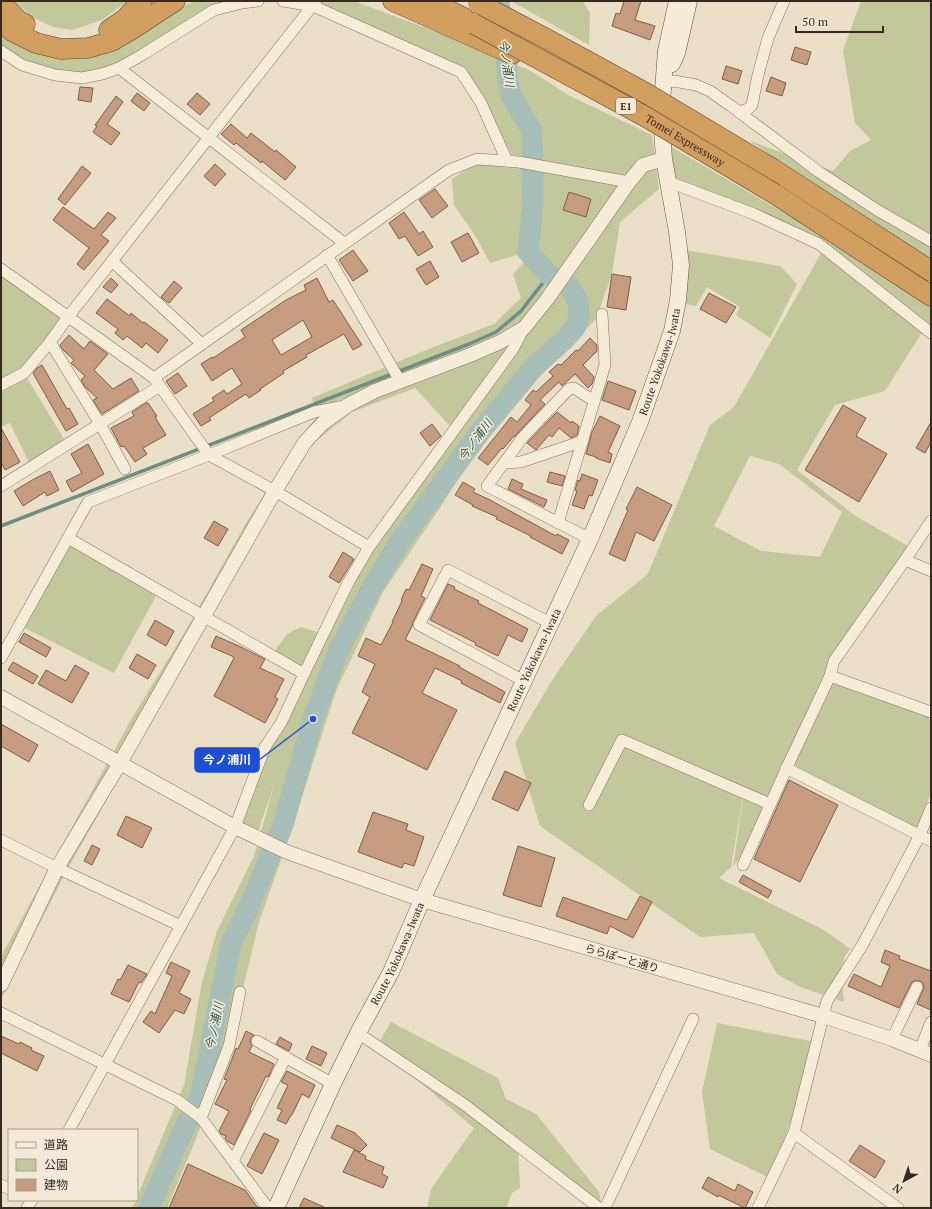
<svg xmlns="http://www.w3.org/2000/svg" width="932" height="1209" viewBox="0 0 932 1209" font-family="'PT Serif','Noto Sans JP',serif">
<rect width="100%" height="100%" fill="#eadfc7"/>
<g fill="#c3c79c" fill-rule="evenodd">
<path d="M14,1H128L102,20L72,30L53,27L34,18Z"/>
<path d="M195,1H272L214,10L119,68L79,77L46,72L1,46V34L46,53L84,59L116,48L180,7Z"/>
<path d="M315,1H354L474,46L531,71L568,95L652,135L659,189L620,222L612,274L596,319L495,421L441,506L383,592L336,691L286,846L259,922L228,1050L196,1139L167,1208H132L136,1200H137V1197L184,1085L202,982L217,931L254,856L276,778L256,838L235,827L265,747L304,674L272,655L287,634L301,627L323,634L377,536L455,428L449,425L415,388L352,412L310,446L277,498L66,872L1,999V959L4,951L132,718L189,625L246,523L297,443L317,416L312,398L431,348L494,324L521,298L513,274L527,259V252L490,263L476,237L454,205L452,179L477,162L516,166L533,174L532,158L512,155L465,69Z"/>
<path d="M511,1H583L590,13L589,45Z"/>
<path d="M861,1H931V272L750,141L833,171L850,151L871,140L855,123L843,50Z"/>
<path d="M663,142L831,240L931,304V331H923L885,391L835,405L797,470L854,515L906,545L909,548L830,676L931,716V793L917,828L789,763L754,840L733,866L746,778L731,867L719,878L824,930L850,949L844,958L842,985L844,1002L800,987L777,974L754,933L700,937L540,826L515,743L551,682L596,616L648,574L710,425L734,407L824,248L728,198L669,182ZM750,456L779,464L842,512L820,557L761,551L714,526Z"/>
<path d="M679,249L780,266L797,284L770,338L736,315L740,307L707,287L696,306L685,304Z"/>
<path d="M1,272L68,317L24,373L67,444L31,467L10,423L1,427Z"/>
<path d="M68,538L156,596L114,673L25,628Z"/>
<path d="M391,1022L498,1078L506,1099L536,1114L599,1192L602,1208L518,1146L520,1188L512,1193L506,1208H427L431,1189L474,1128L377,1046Z"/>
<path d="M717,1023L816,1042L772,1179L710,1149L702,1092Z"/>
</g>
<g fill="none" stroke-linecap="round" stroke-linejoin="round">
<path stroke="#6f8c85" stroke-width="3.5" d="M1,526L469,344L496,332L521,311L549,275"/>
<path stroke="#a8beb8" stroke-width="21" d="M149,1208L181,1135L200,1097L231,943L248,909L283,825L313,719L339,649L373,586L401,540L480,432L534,367L563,341L575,328L579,316L578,301L569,286L549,275L528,252L533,201L532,131L511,95L509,86L499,1"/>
</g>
<g fill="#c59c80" stroke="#815d46" fill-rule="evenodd">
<path d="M624,1H641L635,20L655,26L650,40L612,26L616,13L620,14Z"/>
<path d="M795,47L811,52L807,65L791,60Z"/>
<path d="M726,66L742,71L738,84L722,79Z"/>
<path d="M771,77L786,83L782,96L766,91Z"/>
<path d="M80,87L93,88L91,102L78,100Z"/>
<path d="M137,93L150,103L144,111L131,101Z"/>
<path d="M197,93L210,104L200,115L187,104Z"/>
<path d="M116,96L123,102L107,124L120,133L111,145L93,132L97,126L95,125Z"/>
<path d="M231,124L247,138L251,133L275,152L276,150L296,167L285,180L262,161L261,163L236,143L234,145L221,134Z"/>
<path d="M215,164L226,174L215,186L204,176Z"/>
<path d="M82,166L91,173L65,205L58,199Z"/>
<path d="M435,189L448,206L432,218L419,200Z"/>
<path d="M569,192L591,199L586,217L563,210Z"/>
<path d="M63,207L94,229L108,212L116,218L101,235L109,241L84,270L77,264L89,248L53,220Z"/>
<path d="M404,212L419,234L423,231L433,247L418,256L405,236L399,239L389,223Z"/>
<path d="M468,233L479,253L462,262L451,242Z"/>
<path d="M353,250L368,271L353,281L339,260Z"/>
<path d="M430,261L439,277L426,285L416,269Z"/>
<path d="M612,274L631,277L626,310L607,307Z"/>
<path d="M111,278L118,285L111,293L103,287Z"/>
<path d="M317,278L329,302L333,300L362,345L353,350L344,334L306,355L307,357L283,371L284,373L260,389L261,390L249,398L246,394L209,418L211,420L201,426L193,414L214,401L212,398L224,390L227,394L242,384L232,368L212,381L201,364L212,357L213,358L245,337L241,330L286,300L306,290L304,285ZM303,320L312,337L281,355L272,340Z"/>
<path d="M174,281L182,288L169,303L161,297Z"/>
<path d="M709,293L736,307L726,323L700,309Z"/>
<path d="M107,299L130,316L131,313L143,323L144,322L168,340L158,353L146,343L142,348L127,336L123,340L115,333L118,329L96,313Z"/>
<path d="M69,335L84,349L90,341L108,354L94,370L113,389L131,378L139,391L102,414L93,400L97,398L85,387L81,380L85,376L72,364L71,363L74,360L63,350L60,345Z"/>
<path d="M590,338L597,345V351L583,365L594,377L592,384L588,388L575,374L562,386L559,382L540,400L545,404L514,437V436L503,449L502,448L488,465L478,458L511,417L517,422L531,405L525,400L533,390L536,392L553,376L549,372L558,364L561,365L576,350L578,351Z"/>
<path d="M42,365L67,409L69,408L78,424L66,431L33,373L37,368Z"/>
<path d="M178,373L187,386L175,394L166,381Z"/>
<path d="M608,381L636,391L629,410L602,400Z"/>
<path d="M146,403H148L157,416L155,417L166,435L143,448L147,454L135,462L124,446L121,447L111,428L134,416L132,412Z"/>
<path d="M843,405L866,418L856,436L887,454L859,502L805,470Z"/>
<path d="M557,412L571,423L572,421L579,426L577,435L571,438L559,428L552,437L549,435L536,450L527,443Z"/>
<path d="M600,416L620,426L608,452L612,454L610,463L596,458V457L586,454L592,432Z"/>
<path d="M931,422V442L925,453L916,448Z"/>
<path d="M432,424L441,436L430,446L420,433Z"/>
<path d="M1,428L20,462L5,470L1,462Z"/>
<path d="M88,444L104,474L72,492L66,481L82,473L71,454Z"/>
<path d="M50,471L59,490L47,496L45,492L23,506L14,491L34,479Z"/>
<path d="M550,472L565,476L562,486L547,482Z"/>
<path d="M582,474L598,480L592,496L589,495L584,509L572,505L577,491L575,490L578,480L580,481Z"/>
<path d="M512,479L523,484L521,489L547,500L544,507L508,489Z"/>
<path d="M463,482L475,489L473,492L490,500L556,536L557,534L569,540L562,554L530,537L531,536L496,519L497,517L472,506L473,505L455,495Z"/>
<path d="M637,487L672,505L654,541L636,532L625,561L609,554L628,510L626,509Z"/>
<path d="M214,521L228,529L218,546L204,538Z"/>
<path d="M343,552L354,559L339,583L329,577Z"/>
<path d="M422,564L433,569L421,596L425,598L413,622L412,626L406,638V640L460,666L459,667L505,692L500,703L461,683L462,681L435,668L422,693L457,710L427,770L352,733L370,697L362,692L375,664L358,656L366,638L381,645L393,622H392L402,601L401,600L406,589L409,590Z"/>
<path d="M448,584L455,587L454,589L479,601L478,603L528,629L522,642L508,635L498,656L475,645L476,643L430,620Z"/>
<path d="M155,620L174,631L166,646L147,635Z"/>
<path d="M24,633L51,648L46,657L19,642Z"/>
<path d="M216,636L241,647L265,659L260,668L284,679L275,697L278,699L265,723L214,696L234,658L232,656L211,647Z"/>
<path d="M137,654L156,665L148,679L129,668Z"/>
<path d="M13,662L38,676L33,684L8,670Z"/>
<path d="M75,665L89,673L72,703L38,684L46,670L66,681Z"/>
<path d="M1,724L38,745L29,762L1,746Z"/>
<path d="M505,771L531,783L518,811L492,799Z"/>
<path d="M789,780L838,805L800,882L754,859Z"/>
<path d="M373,812L408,824L406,830L424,837L414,866L404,863L402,868L358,852Z"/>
<path d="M126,816L152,828L142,848L117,835Z"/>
<path d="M92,845L100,849L92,865L84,861Z"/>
<path d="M518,846L555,858L541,907L503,895Z"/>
<path d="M743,875L772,891L768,898L739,882Z"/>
<path d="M640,896L652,902L633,938L610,926L607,934L556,916L563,897L627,920Z"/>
<path d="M885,950L900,956L899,959L931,971V1010L917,1004L924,987L923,983L920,981H913L911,984L899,1008L848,986L854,974L881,987L890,966L881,962Z"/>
<path d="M171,962L190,971L179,993L191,999L184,1014L175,1010L159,1033L143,1022L151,1011L155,1014L172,976L166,973Z"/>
<path d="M128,965L147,974L141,983L139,982L129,1002L111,994L118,979L120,980Z"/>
<path d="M246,1031L254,1035L251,1038L250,1041L252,1046L249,1052L274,1064L269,1076L268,1077L266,1076L250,1109L251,1110L234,1145L227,1141L225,1138L226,1136L221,1134L219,1131L229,1111L215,1104L227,1080L224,1079L232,1059L236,1048L238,1049Z"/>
<path d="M1,1036L19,1044L20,1042L32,1048L31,1050L44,1056L37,1071L1,1053Z"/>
<path d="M280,1037L292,1044L289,1051L276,1044Z"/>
<path d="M312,1046L327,1053L321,1066L306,1059Z"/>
<path d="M287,1071L315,1085L309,1098L302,1094L292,1115H291L286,1124L277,1120L282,1110L277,1108L288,1085L281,1082Z"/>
<path d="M337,1125L355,1133L367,1145L360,1152L331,1138Z"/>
<path d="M264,1133L279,1140L262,1174L247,1166Z"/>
<path d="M860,1145L885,1161L875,1178L849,1161Z"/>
<path d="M354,1150L366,1156L365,1159L384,1167L382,1174L388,1177L383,1188L343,1172Z"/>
<path d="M188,1164L245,1190L258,1208H169Z"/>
<path d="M708,1177L735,1191L738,1184L753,1192L745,1208L718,1195V1197L702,1188Z"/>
<path d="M304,1198L326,1208H299Z"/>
</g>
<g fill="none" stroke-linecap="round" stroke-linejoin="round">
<defs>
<g id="minor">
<path d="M283,1L313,6L461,72L481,103L507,161"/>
<path d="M1,51L22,65L55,75L82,78L102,74L119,68L142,55L214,10L242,3L258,1"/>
<path d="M119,68L344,243"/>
<path d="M663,83L674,81L696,85L710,91L731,106L819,172L877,210L931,241"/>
<path d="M739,112L748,109L752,105L758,75L768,38L784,1"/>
<path d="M669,182L754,214L819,244L931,333"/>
<path d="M327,255L400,381"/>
<path d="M112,261L202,344"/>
<path d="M1,269L154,378L209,455L275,491L369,547"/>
<path d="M154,378L449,170L477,159L519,162L629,182"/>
<path d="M1,385L24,373L50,342"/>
<path d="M504,463L521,462L583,441"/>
<path d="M125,469L100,424L50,342L68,317L316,1"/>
<path d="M1,486L160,386"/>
<path d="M558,523L605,365L602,314"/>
<path d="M68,538L304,674"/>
<path d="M590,539L487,486L523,437L569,389L574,388L594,401"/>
<path d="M905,560L931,571"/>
<path d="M1,658L88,502L209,455L314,412L345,406"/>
<path d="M830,676L931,712"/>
<path d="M524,681L419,625L448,570L552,624"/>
<path d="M786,768L931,841"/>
<path d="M589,805L622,740L770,804"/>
<path d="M1,840L57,868L181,926"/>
<path d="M743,865L789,763L830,676L834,661L905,560L931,521"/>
<path d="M1,1013L177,1100L201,1118L268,1208"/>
<path d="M358,1033L465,1105L599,1208"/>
<path d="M892,1039L917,987"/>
<path d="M257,1041L333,1084"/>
<path d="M920,1050L931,1022"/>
<path d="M201,1118L229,1046L240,992"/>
<path d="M69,1130L235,827L265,747L281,723L304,674L348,583L369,547L513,349L524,328"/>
<path d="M794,1133L898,1208"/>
<path d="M233,1161L286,1057"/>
<path d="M1,1185L9,1189"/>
<path d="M27,1208L32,1200"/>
<path d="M605,1208L693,1019"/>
<path d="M758,1208L794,1133L827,1001L863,944L920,835L931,808"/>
</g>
<g id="tertiary">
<path d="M1,697L235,827L287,852L422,900L823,1016L892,1039L931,1055"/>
<path d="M1,985L57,868L120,763L275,491L305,442L323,423L348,405L375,391L470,355L500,342L524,328L548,298L629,182L643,165L664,159"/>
</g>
<g id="secondary">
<path d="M672,64L677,53L689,1"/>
<path id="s1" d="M276,1208L333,1084L358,1033L391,972L422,900L590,539L640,422L672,331L678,300L681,265L677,232L664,159L661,115L666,51L677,1"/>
</g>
<g id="motorway">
<path d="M393,1L512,54"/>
<path d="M430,1L464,18"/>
<path d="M1,3L19,21L25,24"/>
<path d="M1,20L12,31L36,43L61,49L88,48L112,41L134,28L175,1"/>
<path d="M109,30L125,19L142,1"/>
<path d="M773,169L931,271"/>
<path d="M775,194L931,296"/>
</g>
</defs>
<use href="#minor" stroke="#84725e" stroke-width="12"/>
<use href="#tertiary" stroke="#84725e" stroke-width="15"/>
<use href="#secondary" stroke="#665341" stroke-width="17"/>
<use href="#motorway" stroke="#534132" stroke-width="21"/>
<use href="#minor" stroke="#f6edd9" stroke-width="11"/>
<use href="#tertiary" stroke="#f6edd9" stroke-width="14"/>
<use href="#secondary" stroke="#f6edd9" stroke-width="16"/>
<use href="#motorway" stroke="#d19e60" stroke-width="20"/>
<defs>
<g id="motorway-bridge">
<path d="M478,3L545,38L644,92L773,169"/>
<path id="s2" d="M474,24L646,117L775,194"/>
</g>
</defs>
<use href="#motorway-bridge" stroke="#534132" stroke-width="21" stroke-linecap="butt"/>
<use href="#motorway-bridge" stroke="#d19e60" stroke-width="20"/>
</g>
<g text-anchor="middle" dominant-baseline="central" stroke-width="3" stroke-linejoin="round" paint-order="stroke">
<rect fill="#f2ead6" stroke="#6e6457" stroke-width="1" x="616" y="98" width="20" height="16" rx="3"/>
<g font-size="10" font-weight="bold" fill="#362b20">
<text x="626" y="106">E1</text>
</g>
<g font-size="11" fill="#362b20" stroke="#f2ead6">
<text stroke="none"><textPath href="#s2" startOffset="241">Tomei Expressway</textPath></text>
<text stroke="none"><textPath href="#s1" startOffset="930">Route Yokokawa-Iwata</textPath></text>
<text stroke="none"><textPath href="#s1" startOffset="606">Route Yokokawa-Iwata</textPath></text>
<text stroke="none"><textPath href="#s1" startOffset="282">Route Yokokawa-Iwata</textPath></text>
<text transform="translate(622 958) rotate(16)">ららぽーと通り</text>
</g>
<g font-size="12" font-style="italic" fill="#315452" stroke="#f2ead6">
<text transform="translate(507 63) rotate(82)">今ノ浦川</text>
<text transform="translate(475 440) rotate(-53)">今ノ浦川</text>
<text transform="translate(214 1026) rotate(-79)">今ノ浦川</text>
</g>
</g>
<path fill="none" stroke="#1d4ed8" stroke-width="1.5" d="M313 719L259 760"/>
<circle fill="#1d4ed8" stroke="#f2ead6" stroke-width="1.5" cx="313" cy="719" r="4"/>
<rect fill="#1d4ed8" stroke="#1d4ed8" stroke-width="1.5" x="195" y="748" width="64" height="24" rx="4"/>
<g font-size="12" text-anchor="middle" font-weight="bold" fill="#fff">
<text x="227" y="764">今ノ浦川</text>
</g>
<rect width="932" height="1209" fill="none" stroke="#362b20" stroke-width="4"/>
<rect x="8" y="1129" width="130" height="72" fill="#f2ead6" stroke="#a79e8d"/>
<rect x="16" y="1142" width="20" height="6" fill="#f6edd9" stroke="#a79e8d"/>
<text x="44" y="1149" font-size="12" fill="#362b20">道路</text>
<rect x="16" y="1159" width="20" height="12" fill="#c3c79c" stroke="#a79e8d"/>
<text x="44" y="1169" font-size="12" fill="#362b20">公園</text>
<rect x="16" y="1179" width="20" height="12" fill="#c59c80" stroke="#a79e8d"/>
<text x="44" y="1189" font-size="12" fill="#362b20">建物</text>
<g transform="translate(904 1181) rotate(220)" stroke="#f2ead6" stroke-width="3" paint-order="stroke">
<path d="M0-3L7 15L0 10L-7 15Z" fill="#362b20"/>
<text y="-6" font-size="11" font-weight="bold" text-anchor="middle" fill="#362b20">N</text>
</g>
<path d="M796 26v6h87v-6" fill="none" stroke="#362b20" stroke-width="2"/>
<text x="802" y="26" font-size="12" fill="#362b20" stroke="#f2ead6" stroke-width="3" paint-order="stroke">50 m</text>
</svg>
